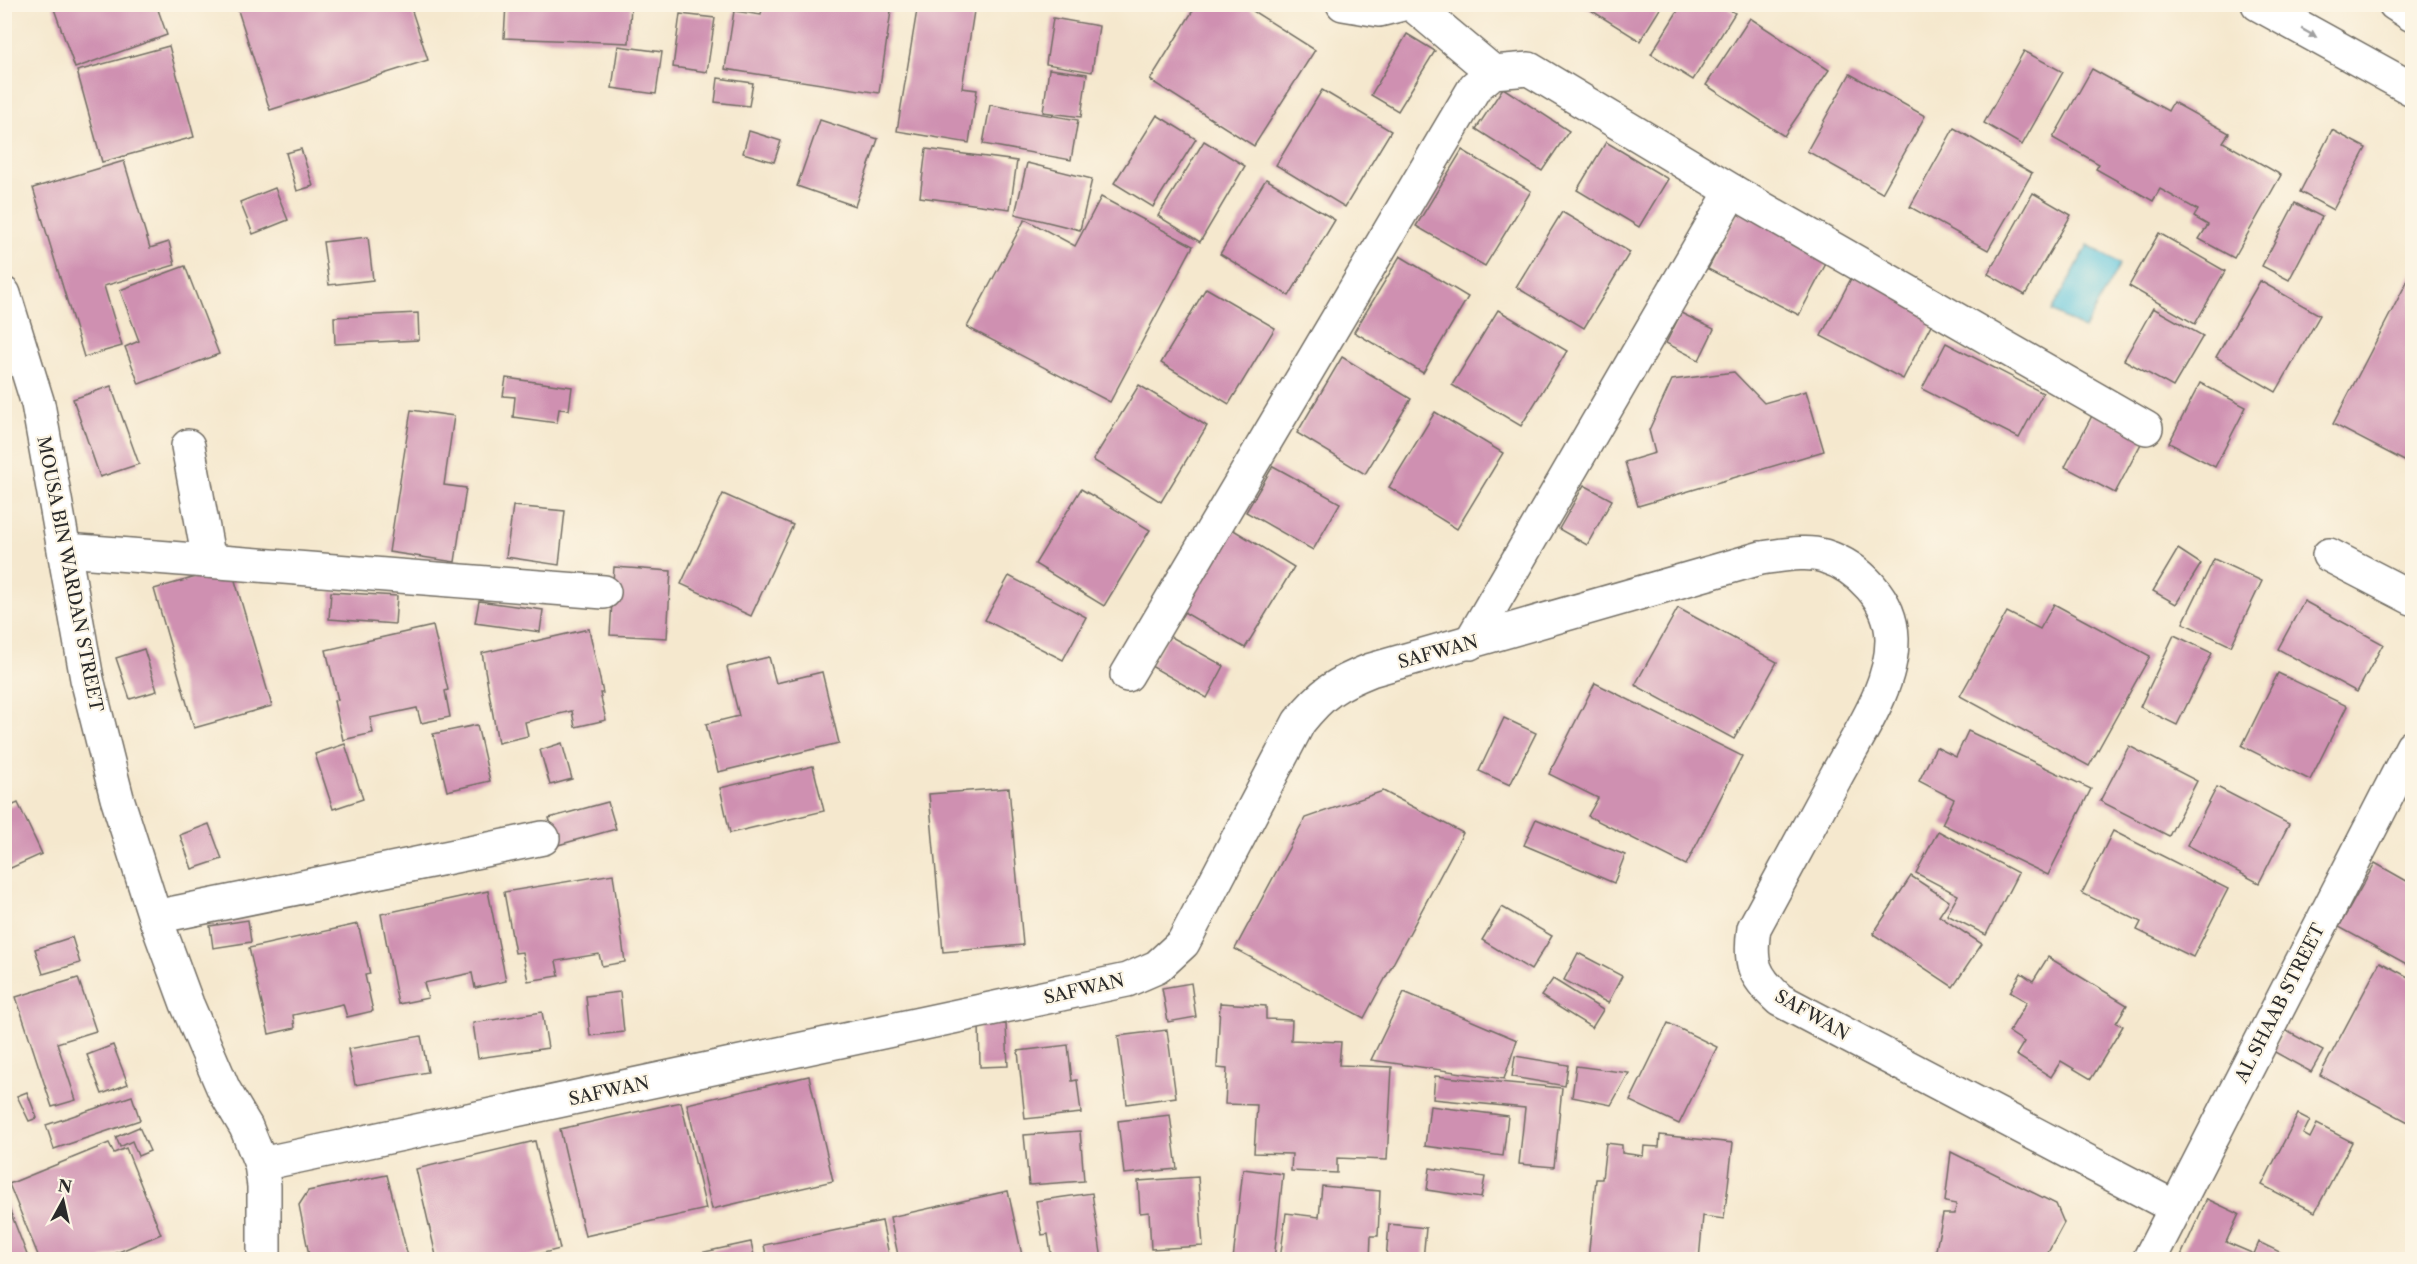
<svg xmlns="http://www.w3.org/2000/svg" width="2417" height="1264" viewBox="0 0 2417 1264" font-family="'Libre Caslon Text',serif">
<rect width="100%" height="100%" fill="#fcf5e5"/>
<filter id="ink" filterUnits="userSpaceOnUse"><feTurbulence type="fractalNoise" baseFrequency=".0167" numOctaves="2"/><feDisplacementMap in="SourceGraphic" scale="12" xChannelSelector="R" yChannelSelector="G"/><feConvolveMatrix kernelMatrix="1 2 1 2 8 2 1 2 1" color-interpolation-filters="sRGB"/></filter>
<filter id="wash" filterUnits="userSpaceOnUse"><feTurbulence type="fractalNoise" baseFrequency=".008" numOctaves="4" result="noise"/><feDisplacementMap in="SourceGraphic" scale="24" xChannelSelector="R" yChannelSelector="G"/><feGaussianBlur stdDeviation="1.35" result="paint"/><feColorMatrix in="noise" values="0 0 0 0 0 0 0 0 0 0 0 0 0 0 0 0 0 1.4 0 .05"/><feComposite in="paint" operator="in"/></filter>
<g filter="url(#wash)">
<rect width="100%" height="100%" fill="#f5e8ce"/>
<path fill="#62c7df" stroke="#467985" stroke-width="1.5" d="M2088,245L2120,264L2084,329L2052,311Z"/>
<g id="blocks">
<g fill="#cf90b1">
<path d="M56,4H156L167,35L75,68L53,6Z"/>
<path d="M236,4H379L380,10L398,5H410L428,60L270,110Z"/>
<path d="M506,4H631L629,43L504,38Z"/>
<path d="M763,4H892L879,93L725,69L734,11L761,15Z"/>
<path d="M918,4L974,11L962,88L977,90L969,143L897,131Z"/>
<path d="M1197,4H1242L1315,50L1254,146L1150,80Z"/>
<path d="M1581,4H1663L1640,41Z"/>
<path d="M1682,4H1721L1735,13L1693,80L1651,54Z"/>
<path d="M680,14L715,18L707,72L673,67Z"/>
<path d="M1053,18L1099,26L1092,72L1046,64Z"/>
<path d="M1750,18L1829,70L1784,136L1706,85Z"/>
<path d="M1407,34L1435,51L1398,111L1371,95Z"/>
<path d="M169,46L194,137L102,162L77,71Z"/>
<path d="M618,46L662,52L656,94L612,88Z"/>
<path d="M2024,51L2063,72L2022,145L1984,123Z"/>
<path d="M1049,69L1087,74L1081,117L1043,112Z"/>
<path d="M2092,69L2168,111L2173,102L2229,133L2223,142L2281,175L2234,258L2199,239L2208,225L2194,217L2198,210L2160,189L2153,201L2096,169L2099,164L2053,138Z"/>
<path d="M1850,74L1925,116L1882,193L1807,151Z"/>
<path d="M718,78L753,83L749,106L715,102Z"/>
<path d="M1503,88L1569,131L1542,171L1476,129Z"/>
<path d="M1322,90L1391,131L1345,207L1276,165Z"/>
<path d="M990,105L1078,120L1071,160L983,144Z"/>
<path d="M1157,115L1196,139L1153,207L1114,183Z"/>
<path d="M820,120L878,139L855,206L797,186Z"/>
<path d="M1954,128L2032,173L1988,250L1910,207Z"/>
<path d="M2332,130L2366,148L2333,210L2300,192Z"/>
<path d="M749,131L781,141L774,162L743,153Z"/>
<path d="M1204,141L1245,166L1200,242L1158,216Z"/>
<path d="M1606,142L1668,179L1639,227L1577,190Z"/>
<path d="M301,149L313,186L297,191L286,153Z"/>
<path d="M926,149L1017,161L1010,209L920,197Z"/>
<path d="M1462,150L1531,191L1485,266L1416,226Z"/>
<path d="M124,161L150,248L169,242L175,265L104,286L122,346L84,357L33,188Z"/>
<path d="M1027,163L1092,179L1080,230L1015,214Z"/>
<path d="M1266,179L1335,220L1289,296L1220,254Z"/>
<path d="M275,188L288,220L253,234L240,202Z"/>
<path d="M2033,193L2071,215L2025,295L1988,274Z"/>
<path d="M1101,197L1193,246L1110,402L967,327L1025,219L1075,246Z"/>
<path d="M2295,203L2322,217L2289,280L2262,266Z"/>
<path d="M1740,208L1831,254L1799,315L1708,269Z"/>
<path d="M1562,212L1630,252L1584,328L1516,287Z"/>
<path d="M2159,233L2225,271L2195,324L2129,286Z"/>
<path d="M368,237L373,280L329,285L323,242Z"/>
<path d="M1400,256L1468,297L1423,373L1354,332Z"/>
<path d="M185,266L219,354L139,384L125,347L139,341L120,290Z"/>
<path d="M2412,272V465L2333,424Z"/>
<path d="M1854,273L1936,315L1903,379L1821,336Z"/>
<path d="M2260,281L2320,315L2276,392L2216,357Z"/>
<path d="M1206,288L1275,328L1229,404L1161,363Z"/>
<path d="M2153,308L2203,336L2173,387L2124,360Z"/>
<path d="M1498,310L1567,351L1521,426L1452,385Z"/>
<path d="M418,313L419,340L335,344L334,317Z"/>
<path d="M1681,313L1714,329L1699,360L1666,343Z"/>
<path d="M1946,343L2043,393L2019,438L1922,389Z"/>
<path d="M1342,357L1411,399L1365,474L1297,433Z"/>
<path d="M1734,372L1764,403L1806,391L1824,451L1638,506L1625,462L1655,453L1649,430L1672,380Z"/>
<path d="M506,378L572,387L569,410L559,409L557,423L513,417L515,397L503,396Z"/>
<path d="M2200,383L2246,407L2215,467L2169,443Z"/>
<path d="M1139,385L1207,426L1161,502L1093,460Z"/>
<path d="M111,386L139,464L100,477L73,399Z"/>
<path d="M411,410L454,416L444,485L466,488L455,562L389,552Z"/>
<path d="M1435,412L1503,453L1457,529L1389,487Z"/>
<path d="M2094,412L2144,438L2115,493L2065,467Z"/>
<path d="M1273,466L1340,503L1313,550L1246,512Z"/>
<path d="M1584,485L1612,500L1587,545L1559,529Z"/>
<path d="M1081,489L1150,530L1104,606L1035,564Z"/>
<path d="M723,494L793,525L751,616L681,584Z"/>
<path d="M513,506L565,511L559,565L506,557Z"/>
<path d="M1232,529L1294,567L1245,648L1182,611Z"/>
<path d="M2178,549L2201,564L2176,604L2153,591Z"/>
<path d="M2214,559L2262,581L2231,646L2183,623Z"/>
<path d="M231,567L272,706L194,728L154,589Z"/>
<path d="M614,567L671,571L667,638L610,635Z"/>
<path d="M1009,576L1086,617L1063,660L985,620Z"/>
<path d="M331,592L397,596L395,624L329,619Z"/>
<path d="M479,601L543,610L540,632L475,623Z"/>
<path d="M2304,601L2383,644L2357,692L2278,649Z"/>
<path d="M2054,604L2150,656L2089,766L1960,696L2007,612L2040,629Z"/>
<path d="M1678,608L1777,662L1734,739L1635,685Z"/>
<path d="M433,626L448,690L445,691L450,717L421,723L417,708L370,718L373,733L343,740L334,701L338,700L326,650Z"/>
<path d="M589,629L603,693H600L606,720L575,727L572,711L525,722L528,736L498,743L482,653Z"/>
<path d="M1168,635L1224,666L1207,698L1151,666Z"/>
<path d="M2174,635L2212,653L2177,725L2140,707Z"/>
<path d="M144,649L157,691L130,699L116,658Z"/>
<path d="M769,657L776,683L822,672L839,743L718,772L706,724L739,716L727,667Z"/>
<path d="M2278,673L2347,706L2310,780L2242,746Z"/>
<path d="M1595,683L1742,756L1686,865L1588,816L1598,798L1549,774Z"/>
<path d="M1504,718L1536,733L1510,785L1479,771Z"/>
<path d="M477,725L490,781L447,791L433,734Z"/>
<path d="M1968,731L2091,789L2048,875L1942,824L1954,799L1919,781L1936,747L1956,757Z"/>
<path d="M562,743L572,779L550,785L540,750Z"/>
<path d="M345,744L363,799L333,809L315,754Z"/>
<path d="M2129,746L2197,781L2169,836L2100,801Z"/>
<path d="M813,766L824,811L730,833L720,788Z"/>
<path d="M2217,787L2289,824L2259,883L2187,845Z"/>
<path d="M1009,788L1023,945L943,952L929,794Z"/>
<path d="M1383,791L1463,833L1364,1018L1235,949L1305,818Z"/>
<path d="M608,802L616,829L558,845L549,818Z"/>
<path d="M18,803L42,854L4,871V809Z"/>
<path d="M1536,819L1625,855L1614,883L1524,845Z"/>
<path d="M209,824L222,859L192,869L180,835Z"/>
<path d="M1938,831L2018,873L1986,935L1947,915L1958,895L1916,873Z"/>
<path d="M2113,831L2228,889L2193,957L2137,930L2141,922L2082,893Z"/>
<path d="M2375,863L2412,884V967L2339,927Z"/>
<path d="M613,874L625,962L602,966L599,954L556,961L559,976L528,981L522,952L515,953L504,892Z"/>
<path d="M1911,876L1949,901L1939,916L1982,944L1953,987L1873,934Z"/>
<path d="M488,891L506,981L475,988L472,973L424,983L428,998L398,1004L381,914Z"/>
<path d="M1502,907L1552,936L1531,970L1482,940Z"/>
<path d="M248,920L251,942L213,948L210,926Z"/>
<path d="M358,924L370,974L365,975L373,1011L347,1017L343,1004L293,1015L295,1028L269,1034L249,948Z"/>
<path d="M72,937L80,963L43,974L35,949Z"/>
<path d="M1578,953L1622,976L1608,1003L1564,980Z"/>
<path d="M2048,957L2127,1005L2116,1023L2123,1026L2091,1079L2061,1061L2051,1077L2016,1055L2024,1042L2009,1032L2027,1002L2010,992L2021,973L2033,981Z"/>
<path d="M2380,962L2412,979V1124L2320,1075Z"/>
<path d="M78,978L96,1031L57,1043L76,1100L52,1107L16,997Z"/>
<path d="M1553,979L1603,1010L1592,1028L1541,996Z"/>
<path d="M1191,983L1196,1017L1168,1022L1162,988Z"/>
<path d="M620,992L624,1032L590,1036L586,996Z"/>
<path d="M1404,992L1517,1040L1504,1079L1371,1060Z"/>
<path d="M1220,1003L1266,1006V1019L1292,1020L1291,1040L1341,1042L1339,1065L1392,1067L1387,1160L1337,1158V1173L1291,1171L1292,1154L1254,1153L1257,1105L1225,1104L1227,1069L1217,1068Z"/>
<path d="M542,1012L548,1048L478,1058L473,1023Z"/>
<path d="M1668,1023L1717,1047L1679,1124L1630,1101Z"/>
<path d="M1006,1024L1008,1066L980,1067L979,1025Z"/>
<path d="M1167,1030L1176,1097L1127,1104L1118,1036Z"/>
<path d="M2285,1030L2323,1051L2311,1072L2273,1051Z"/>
<path d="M421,1036L428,1072L355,1085L348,1049Z"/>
<path d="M113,1045L128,1084L102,1094L87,1055Z"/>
<path d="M1068,1045L1072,1081L1077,1080L1081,1113L1025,1119L1018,1051Z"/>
<path d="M1515,1056L1568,1065L1565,1086L1512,1077Z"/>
<path d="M1576,1066L1629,1073L1611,1105L1572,1097Z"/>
<path d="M809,1076L833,1181L712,1209L687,1104Z"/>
<path d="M1435,1076L1562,1088L1554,1167L1519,1164L1525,1108L1433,1099Z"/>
<path d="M27,1092L37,1118L29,1121L17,1096Z"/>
<path d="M132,1096L140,1120L54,1149L46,1125Z"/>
<path d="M681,1102L706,1209L585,1236L560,1129Z"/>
<path d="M1430,1106L1508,1116L1503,1156L1425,1146Z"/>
<path d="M2298,1114L2310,1120L2303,1134L2310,1138L2317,1124L2352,1142L2315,1212L2262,1185Z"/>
<path d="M1170,1115L1177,1169L1124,1174L1118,1121Z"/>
<path d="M139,1127L150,1151L138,1156L132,1141L120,1147L116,1137Z"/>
<path d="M1080,1131L1084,1181L1029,1185L1024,1135Z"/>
<path d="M1660,1135L1733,1143L1724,1219L1703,1216L1699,1260H1588L1596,1179H1602L1606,1143L1622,1145V1153L1643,1156L1644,1146L1659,1147Z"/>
<path d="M535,1141L560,1249L515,1260H437L416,1169Z"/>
<path d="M109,1143L114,1153L126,1148L161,1234L100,1260H40L9,1184Z"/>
<path d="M1951,1152L2056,1204L2064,1223L2044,1260H1934L1943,1214H1955L1956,1204L1945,1202Z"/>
<path d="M1430,1168L1485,1177L1481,1198L1427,1190Z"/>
<path d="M1243,1169L1283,1174L1274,1260H1233Z"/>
<path d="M387,1175L409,1260H310L299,1205L308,1191Z"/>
<path d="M1198,1177L1203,1246L1151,1249L1149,1212L1140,1213L1138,1181Z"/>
<path d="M1322,1186L1380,1191L1378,1236H1371L1370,1260H1280L1286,1213L1319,1217Z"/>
<path d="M1008,1191L1023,1260H899L890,1217Z"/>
<path d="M1092,1193L1102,1260H1052L1048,1234L1042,1235L1036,1201Z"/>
<path d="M5,1198L29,1260H4Z"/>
<path d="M2207,1199L2239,1214L2226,1242L2254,1254L2259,1242L2296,1260H2179Z"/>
<path d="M882,1221L890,1260H767L764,1245Z"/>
<path d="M1389,1224L1426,1228L1423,1260H1386Z"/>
<path d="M751,1242L755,1260H672V1259Z"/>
</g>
</g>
</g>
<g filter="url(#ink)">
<use href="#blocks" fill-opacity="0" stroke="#726d64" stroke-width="1.5"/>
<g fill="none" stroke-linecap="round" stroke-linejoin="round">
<defs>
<g id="minor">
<path d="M1343,4L1379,10L1403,4"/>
<path d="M1412,4L1493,72"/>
<path d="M2258,4L2412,89"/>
<path d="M4,294L38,404L87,679L117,798L155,917L187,1004L224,1090L246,1127L261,1164L264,1186V1260"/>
<path d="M188,446L209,561"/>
<path d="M66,550L604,592"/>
<path d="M2329,555L2412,598"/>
<path d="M1470,643L1732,191L2146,428"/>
<path d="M1127,675L1475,87L1493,72L1529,69L1732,191"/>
<path d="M155,917L543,838"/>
<path d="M261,1164L1127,980L1157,967L1183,943L1299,722C1323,692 1336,684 1371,670L1761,558C1780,556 1805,550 1824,556C1859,567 1891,600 1892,638C1893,688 1856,738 1834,780C1807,829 1781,879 1754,928C1749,963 1753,976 1780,1000L2174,1207"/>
<path d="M2149,1260L2412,747"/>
</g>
<path id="highway" d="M2395,4L2412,15"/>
</defs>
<use href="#minor" stroke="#726d64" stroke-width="36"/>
<use href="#highway" stroke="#726d64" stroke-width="36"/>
<use href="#minor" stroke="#fff" stroke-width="33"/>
<use href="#highway" stroke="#fff" stroke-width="33"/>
</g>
<defs><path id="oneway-solid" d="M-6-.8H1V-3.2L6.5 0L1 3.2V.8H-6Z" transform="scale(1.5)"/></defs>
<use fill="#a0a0a0" href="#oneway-solid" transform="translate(2309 33) rotate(29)"/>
</g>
<g text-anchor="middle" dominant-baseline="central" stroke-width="4.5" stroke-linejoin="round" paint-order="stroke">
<g font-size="18" fill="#2b2b2b" stroke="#fcf5e5">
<text transform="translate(70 574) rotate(79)">MOUSA BIN WARDAN STREET</text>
<text transform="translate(1438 652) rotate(-15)">SAFWAN</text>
<text transform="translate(1084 989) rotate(-13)">SAFWAN</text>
<text transform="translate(2280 1003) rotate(-63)">AL SHAAB STREET</text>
<text transform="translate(1812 1015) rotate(30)">SAFWAN</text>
<text transform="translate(609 1091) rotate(-12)">SAFWAN</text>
</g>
</g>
<rect width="2417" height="1264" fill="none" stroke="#fcf5e5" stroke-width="24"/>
<g transform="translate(63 1201) rotate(8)" stroke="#fcf5e5" stroke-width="4.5" paint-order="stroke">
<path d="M0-4.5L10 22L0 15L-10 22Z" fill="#2b2b2b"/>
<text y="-9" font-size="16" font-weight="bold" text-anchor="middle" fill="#2b2b2b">N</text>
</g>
</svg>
